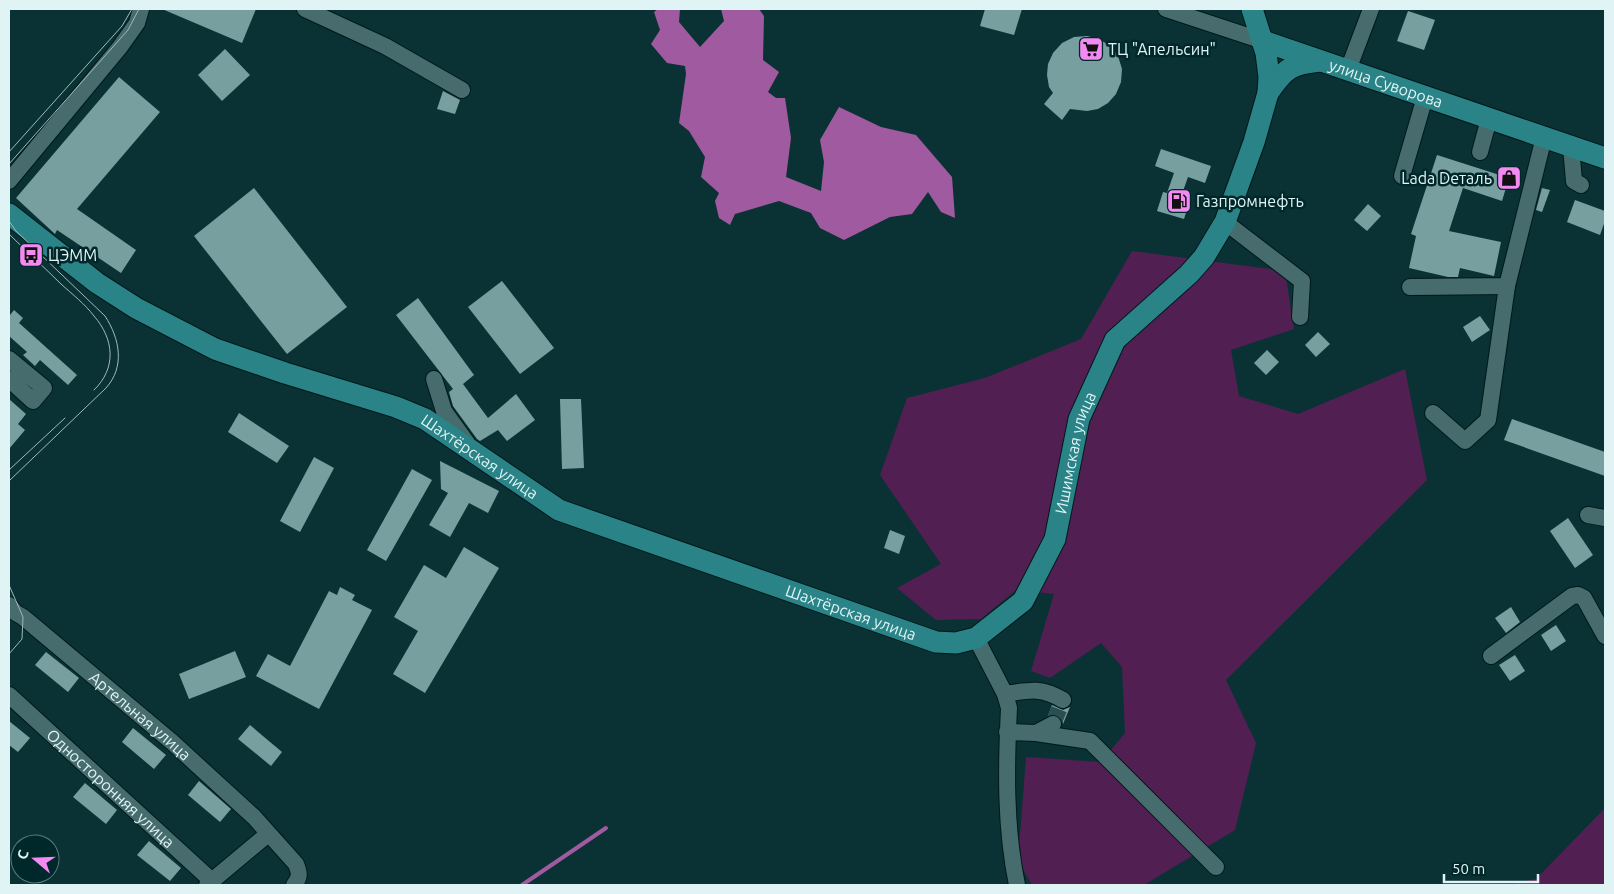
<svg xmlns="http://www.w3.org/2000/svg" width="1614" height="894" viewBox="0 0 1614 894" font-family="Ubuntu,sans-serif">
<rect width="100%" height="100%" fill="#0a3234"/>
<g fill="#521f52">
<path d="M1132,251L1285,271L1294,329L1231,350L1239,396L1298,414L1405,369L1427,480L1226,680L1256,743L1235,830L1144,885H1032L1018,861L1026,757L1101,762L1125,733L1122,667L1101,643L1050,678L1031,671L1054,594L1016,590L981,619L936,620L897,588L941,564L880,475L907,398L985,378L1081,339Z"/>
<path d="M1605,808V885H1508L1536,879Z"/>
</g>
<path fill="#a05a9f" d="M658,9H680L679,22L700,47L724,21L721,9H759L764,16L763,60L779,72L768,92L776,98H785L791,138L786,177L821,191L824,162L820,140L839,107L881,127L916,135L952,177L955,218L941,212L928,192L912,214L890,217L844,240L820,228L811,213L779,201L735,214L730,225L719,218L715,201L719,193L701,177L705,157L689,131L679,123L686,74L685,66L667,63L651,44L660,30L654,12Z"/>
<g fill="none" stroke-linecap="round" stroke-linejoin="round">
<path stroke="#a05a9f" stroke-width="4" d="M522,885L606,828"/>
</g>
<g fill="#779f9f">
<path d="M162,9H256L242,43Z"/>
<path d="M985,9H1022L1014,35L980,26Z"/>
<path d="M1408,11L1435,20L1424,50L1397,41Z"/>
<path d="M1087,36L1099,39L1110,46L1118,56L1122,69L1121,82L1116,94L1108,103L1098,109L1087,111L1070,109L1062,120L1044,104L1053,93L1049,87L1047,75L1048,64L1053,53L1062,43L1074,37Z"/>
<path d="M225,49L250,75L222,101L198,75Z"/>
<path d="M119,77L160,112L77,209L136,250L121,273L57,230L55,234L16,198Z"/>
<path d="M443,91L460,100L455,114L437,109Z"/>
<path d="M1161,149L1211,166L1205,183L1188,177L1181,197L1190,200L1184,219L1157,211L1163,192L1167,193L1174,173L1155,166Z"/>
<path d="M1437,155L1509,178L1502,201L1463,188L1449,231L1501,242L1494,276L1460,268L1458,277H1448L1409,268L1416,236L1411,234Z"/>
<path d="M254,188L347,307L287,354L194,236Z"/>
<path d="M1542,188L1550,190L1542,212L1536,210Z"/>
<path d="M1575,200L1605,211V221L1600,235L1567,222Z"/>
<path d="M1368,204L1381,216L1367,231L1354,220Z"/>
<path d="M502,281L554,348L520,374L468,307Z"/>
<path d="M418,298L474,375L463,384L488,418L516,394L535,420L507,441L498,430L480,441L477,439L453,406L449,392L453,389L396,315Z"/>
<path d="M14,310L23,318L19,323L77,375L68,385L40,360L35,366L23,355L27,352L9,336V314L10,315Z"/>
<path d="M1480,316L1490,330L1472,342L1463,327Z"/>
<path d="M1318,332L1330,344L1316,357L1305,345Z"/>
<path d="M1267,350L1279,362L1266,375L1254,363Z"/>
<path d="M9,399L26,414L18,424L25,430L9,449Z"/>
<path d="M560,399H581L584,468L562,469Z"/>
<path d="M239,413L289,446L277,463L228,432Z"/>
<path d="M1512,419L1605,452V476L1504,440Z"/>
<path d="M314,457L334,468L300,532L280,521Z"/>
<path d="M440,461L499,491L488,513L469,503L450,537L429,525L448,493L441,489Z"/>
<path d="M412,469L432,480L386,561L367,550Z"/>
<path d="M1568,518L1593,555L1575,568L1550,531Z"/>
<path d="M890,530L905,536L899,554L884,548Z"/>
<path d="M464,547L499,568L425,693L393,674L418,631L394,617L424,565L446,578Z"/>
<path d="M340,587L355,595L352,600L372,610L319,709L256,676L268,654L290,666L329,591L337,595Z"/>
<path d="M1511,607L1520,622L1506,633L1495,618Z"/>
<path d="M1556,625L1566,641L1551,651L1541,635Z"/>
<path d="M235,651L246,677L189,699L179,674Z"/>
<path d="M46,652L79,678L68,692L35,665Z"/>
<path d="M1515,655L1525,671L1510,681L1499,665Z"/>
<path d="M1052,705L1063,710L1070,707L1063,724L1062,719L1058,715L1053,714L1048,716Z"/>
<path d="M9,721L30,738L18,752L9,745Z"/>
<path d="M250,725L282,752L271,766L238,739Z"/>
<path d="M133,728L166,755L154,769L122,742Z"/>
<path d="M199,781L231,809L220,822L188,795Z"/>
<path d="M85,783L117,810L106,824L73,797Z"/>
<path d="M149,841L181,868L170,881L137,855Z"/>
</g>
<g fill="none" stroke-linecap="round" stroke-linejoin="round">
<path stroke="#2a4f51" stroke-width="16" stroke-dasharray="16 8" stroke-linecap="butt" d="M1053,724L1063,700"/>
<defs>
<g id="minor">
<path d="M305,9L385,46L462,90"/>
<path d="M1166,9L1263,41"/>
<path d="M1348,70L1371,9"/>
<path d="M1571,147L1574,181L1581,185"/>
<path d="M1480,152L1489,119"/>
<path d="M1402,176L1425,97"/>
<path d="M9,181L120,47L137,23L141,9"/>
<path d="M1225,222L1302,281L1300,317"/>
<path d="M1410,287L1507,286L1544,137"/>
<path d="M9,359L44,388L33,401L9,379"/>
<path d="M434,379L444,411L467,443"/>
<path d="M1433,413L1465,441L1488,420L1507,286"/>
<path d="M1588,515L1605,518"/>
<path id="s1" d="M9,605L16,613L23,617L172,742L254,817L296,864C300,874 300,877 294,885"/>
<path d="M976,638L1005,694L1009,708C1006,768 1005,827 1017,885"/>
<path d="M1491,656L1572,596L1578,595L1584,598L1605,636"/>
<path d="M1005,694C1030,690 1041,687 1063,700"/>
<path id="s2" d="M9,695L212,881"/>
<path d="M1007,732L1036,733L1053,724"/>
<path d="M1036,733L1090,741L1216,867"/>
<path d="M207,885L268,834"/>
</g>
<g id="major">
<path id="s3" d="M1263,41L1605,158"/>
<path d="M1268,93C1285,68 1291,64 1320,61"/>
<path id="s4" d="M9,214L97,283L136,308L215,349L285,373L396,407L425,419L559,510L936,642L956,643L976,638L1023,601L1055,539L1079,419L1115,340L1189,274L1204,257L1225,222L1254,142L1268,93L1269,77L1266,53L1252,9"/>
</g>
</defs>
<use href="#minor" stroke="#00191a" stroke-width="18"/>
<use href="#major" stroke="#00191a" stroke-width="23"/>
<use href="#minor" stroke="#466c6d" stroke-width="16"/>
<use href="#major" stroke="#2a8386" stroke-width="21"/>
<g stroke="#9fb9ba" stroke-width="1">
<path d="M9,152L122,26L132,9"/>
<path d="M9,164L128,30L139,9"/>
<path d="M9,221L16,231L105,316C120,339 125,367 106,388L9,481"/>
<path d="M9,234C26,251 44,267 61,284C72,294 85,304 94,316C114,339 117,368 94,390"/>
<path d="M9,470L65,418"/>
<path d="M9,585L23,617L22,639L9,654"/>
</g>
</g>
<defs>
<symbol id="supermarket-square" viewBox="-11 -11 22 22"><rect x="-9" y="-9" width="18" height="18" rx="4" fill="#f38af2" stroke="#00282a"/><path d="M-6-5.5h2.5l.6 2H6L4.5 2H-2.5L-4.4-4H-6ZM-1.5 3.2a1.3 1.3 0 1 0 .1 0ZM3 3.2a1.3 1.3 0 1 0 .1 0Z" fill="#111"/></symbol>
<symbol id="shop-square" viewBox="-11 -11 22 22"><rect x="-9" y="-9" width="18" height="18" rx="4" fill="#f38af2" stroke="#00282a"/><path d="M-5-2.5h2.3a2.7 3.5 0 0 1 5.4 0H5L5.5 6h-11ZM-1.5-2.5h3a1.5 2.3 0 0 0-3 0Z" fill="#111"/></symbol>
<symbol id="fuel-square" viewBox="-11 -11 22 22"><rect x="-9" y="-9" width="18" height="18" rx="4" fill="#f38af2" stroke="#00282a"/><path d="M-5.5-6h7V0h2V4h1.3V-2.5L3-4.5l.8-.8L6-3V5H2.5V1h-1V6h-7ZM-4.2-4.7v3.2H.2V-4.7Z" fill="#111"/></symbol>
<symbol id="bus-square" viewBox="-11 -11 22 22"><rect x="-9" y="-9" width="18" height="18" rx="4" fill="#f38af2" stroke="#00282a"/><path d="M-5-6H5V4H4V6H2V4H-2V6H-4V4H-5ZM-3.5-4V0h7V-4ZM-3.5 1.2v1.5H-2V1.2ZM2 1.2v1.5H3.5V1.2Z" fill="#111"/></symbol>
</defs>
<g fill-rule="evenodd">
<use href="#supermarket-square" x="1077" y="35" width="28" height="28"/>
<use href="#shop-square" x="1495" y="164" width="28" height="28"/>
<use href="#fuel-square" x="1165" y="187" width="28" height="28"/>
<use href="#bus-square" x="17" y="241" width="28" height="28"/>
</g>
<g text-anchor="middle" dominant-baseline="central" stroke-width="5" stroke-linejoin="round" paint-order="stroke">
<g font-size="16" fill="#e0f4f5" stroke="#00282a" text-anchor="start">
<text x="1108" y="49">ТЦ "Апельсин"</text>
<text x="1492" y="178" text-anchor="end">Lada Dеталь</text>
<text x="1196" y="201">Газпромнефть</text>
<text x="48" y="255">ЦЭММ</text>
</g>
<g font-size="16" fill="#e0f4f5" stroke="#00282a">
<text stroke="none"><textPath href="#s3" startOffset="130">улица Суворова</textPath></text>
<text stroke="none"><textPath href="#s4" startOffset="1289">Ишимская улица</textPath></text>
<text stroke="none"><textPath href="#s4" startOffset="535">Шахтёрская улица</textPath></text>
<text stroke="none"><textPath href="#s4" startOffset="940">Шахтёрская улица</textPath></text>
<text stroke="none"><textPath href="#s1" startOffset="172">Артельная улица</textPath></text>
<text stroke="none"><textPath href="#s2" startOffset="138">Односторонняя улица</textPath></text>
</g>
</g>
<rect width="1614" height="894" fill="none" stroke="#e0f4f5" stroke-width="20"/>
<g transform="translate(35 859) rotate(289)"><circle r="24" fill="#00282a" stroke="#5a7a7b"/>
<path d="M0-4L9 19L0 12L-9 19Z" fill="#f38af2"/>
<text y="-8" font-size="14" font-weight="bold" text-anchor="middle" fill="#e0f4f5">С</text>
</g>
<path d="M1444 874v8h94v-8" fill="none" stroke="#e0f4f5" stroke-width="2.5"/>
<text x="1452" y="874" font-size="15" fill="#e0f4f5" stroke="#00282a" stroke-width="4" paint-order="stroke">50 m</text>
</svg>
